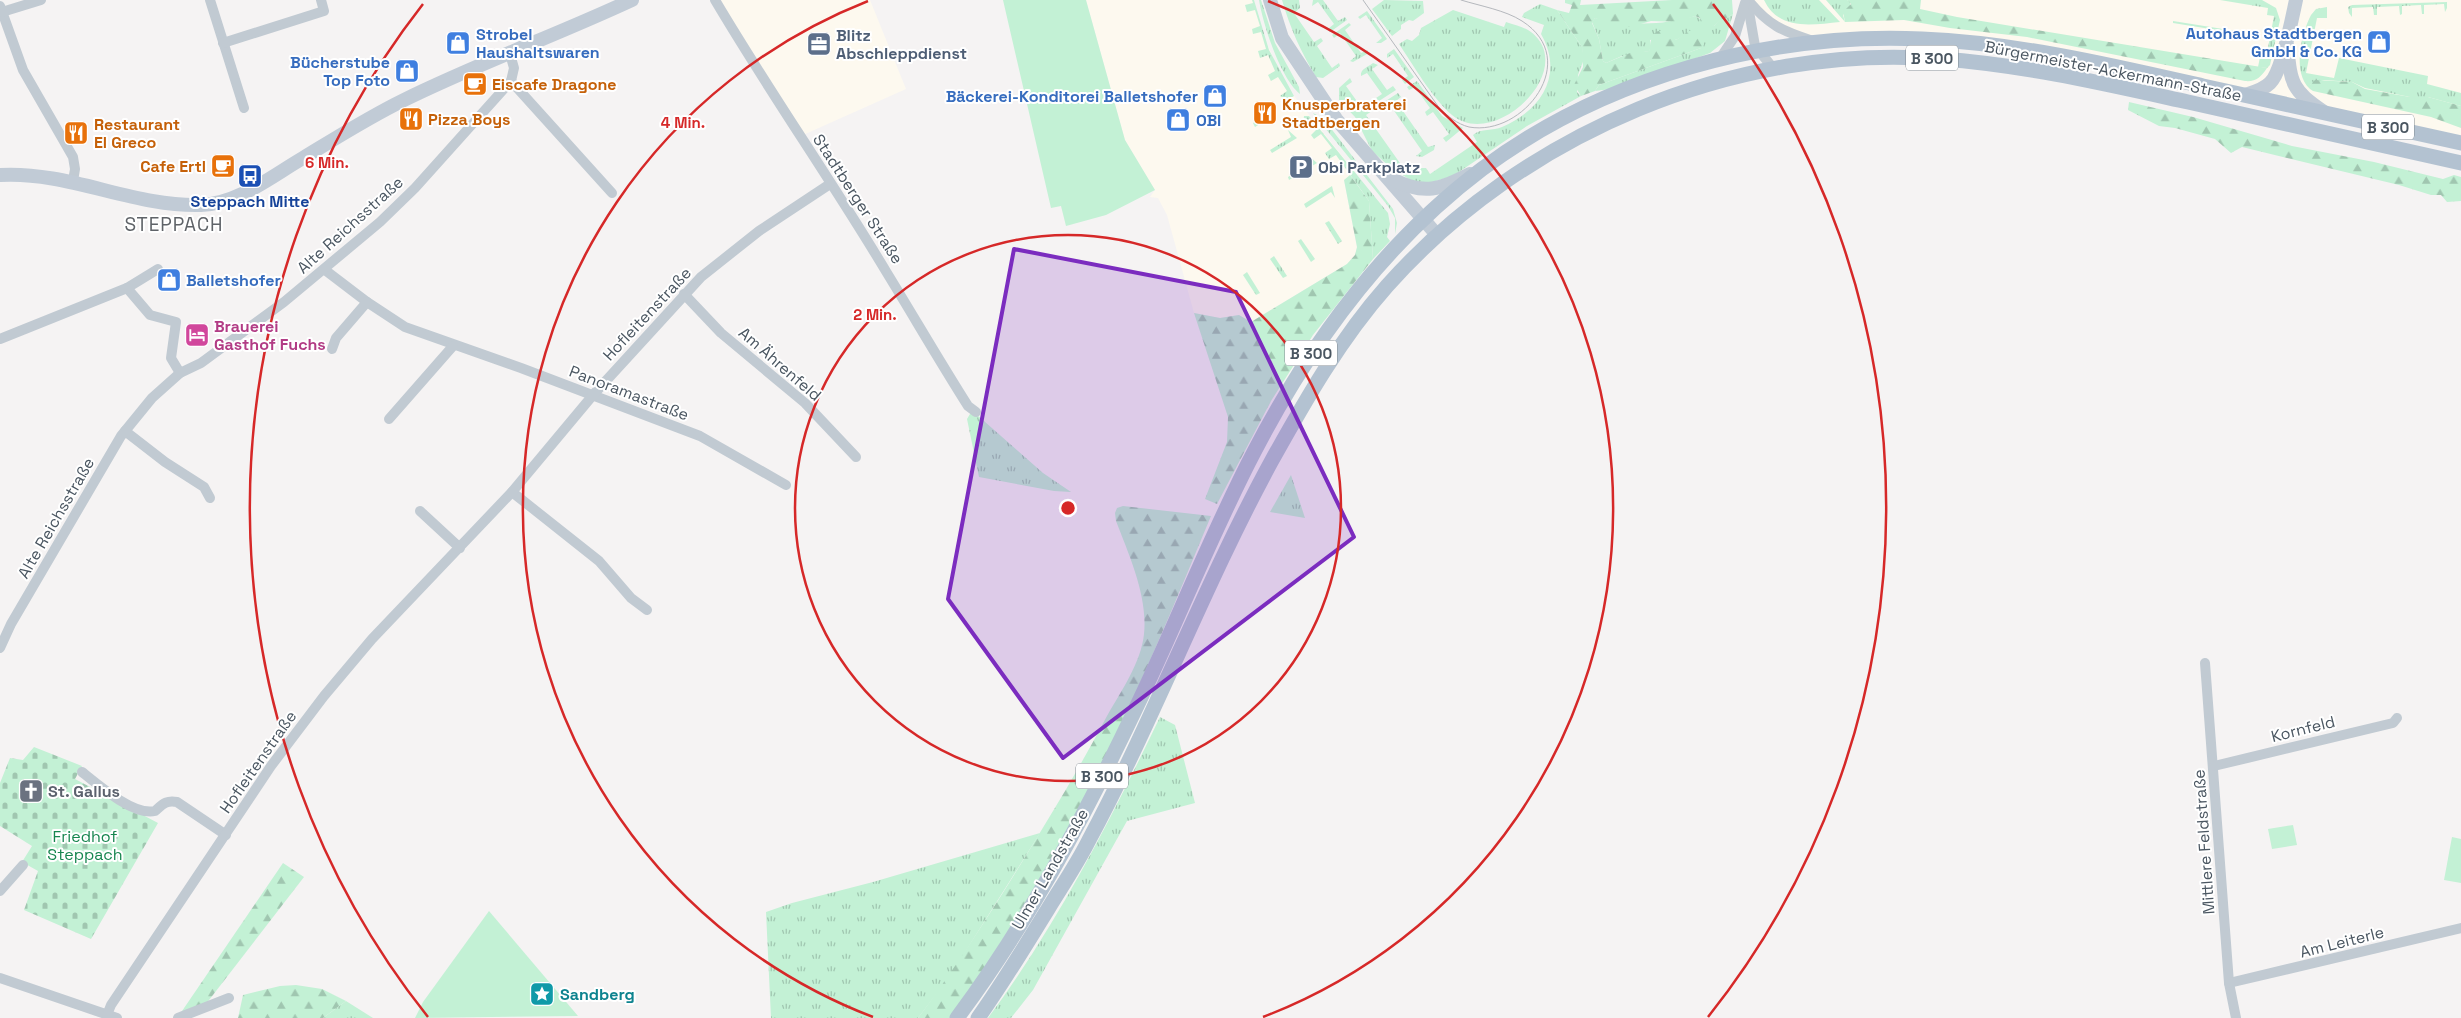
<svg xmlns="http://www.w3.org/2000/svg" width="2461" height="1018" viewBox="0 0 2461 1018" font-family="'Space Grotesk',sans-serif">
<defs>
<pattern id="grass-tufts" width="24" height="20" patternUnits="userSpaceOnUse" patternTransform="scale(1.25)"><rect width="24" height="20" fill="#c3f1d5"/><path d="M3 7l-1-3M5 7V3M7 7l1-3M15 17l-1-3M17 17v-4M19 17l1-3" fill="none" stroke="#a0c6b0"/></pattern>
<pattern id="forest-firs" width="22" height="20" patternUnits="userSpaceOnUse" patternTransform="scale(1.25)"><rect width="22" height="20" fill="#c3f1d5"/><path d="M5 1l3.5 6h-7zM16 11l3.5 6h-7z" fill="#a0c6b0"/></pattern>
<pattern id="cemetery-stones" width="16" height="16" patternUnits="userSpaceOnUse" patternTransform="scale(1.25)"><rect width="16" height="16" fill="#c3f1d5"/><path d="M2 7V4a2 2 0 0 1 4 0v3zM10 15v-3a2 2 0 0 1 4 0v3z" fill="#a0c6b0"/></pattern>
</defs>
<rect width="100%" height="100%" fill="#f5f3f3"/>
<g fill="#fdf9ef">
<path d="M720,0H870L906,89L803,135Z"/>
<path d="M1086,0H1254L1263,35L1280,73L1294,96L1355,172L1344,180L1357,248L1355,255L1347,264L1251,322L1239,315L1220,318L1194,313L1167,215L1158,198L1150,197L1155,190L1125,140Z"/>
<path d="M1748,0H2461V143L2031,51L1796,36Z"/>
</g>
<g fill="url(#grass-tufts)">
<path d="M1252,0H1254L1269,50L1294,96L1287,100L1280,96L1287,91L1278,77L1271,81L1268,75L1275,71L1268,55L1260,58L1258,51L1266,49L1261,32L1253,34L1252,29L1260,26L1255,10L1247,12L1245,5L1253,3Z"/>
<path d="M1259,0H1261L1275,43L1299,87L1300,94C1280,78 1263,24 1259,0Z"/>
<path d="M1282,0H1299L1300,8L1294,13L1296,16L1314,42L1321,38L1323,41L1317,46L1332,68L1339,63L1340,66L1323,78L1316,77C1301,52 1290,28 1282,0Z"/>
<path d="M1313,0H1323L1338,21L1345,17L1347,20L1330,32L1328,29L1334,24L1318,2L1312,6Z"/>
<path d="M1384,0L1423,1L1424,13L1413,21L1409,20L1401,25V29L1392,36L1372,9Z"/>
<path d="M1764,0H1819L1840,22C1811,25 1779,31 1764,0Z"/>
<path d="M1826,0H1847L1850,2V7L1843,15L1845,22Z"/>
<path d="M2220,0H2262L2276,8L2280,20L2270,65L2267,68L2258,67L2260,57L2266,58L2274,16L2267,15L2268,8Z"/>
<path d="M2447,2V8L2445,12L2444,4L2424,5V14H2422L2421,5L2402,6V14L2400,15L2399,6L2377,7V15H2374L2373,7L2352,8V17L2349,13L2348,7L2352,5Z"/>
<path d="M1540,4L1557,10L1582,47L1584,59L1578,75L1577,92L1581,96L1527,126L1453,176L1429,183L1412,181L1391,168L1372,151L1355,117L1339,100V88L1350,78L1352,82L1346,86L1364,111L1370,107L1372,111L1366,115L1402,166L1409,162L1412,168H1426L1430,174L1477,142L1473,135C1481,128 1493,131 1502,127C1542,110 1564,74 1541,34L1544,25L1522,17L1524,13Z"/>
<path d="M2327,7V18H2317L2306,73L2334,78L2339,58L2428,76L2427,84L2461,93V106L2428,97H2410L2365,88L2352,82L2324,80L2310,85V89C2292,73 2301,34 2311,15L2316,9Z"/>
<path d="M1453,10L1504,27L1506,22C1515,25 1524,27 1531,32C1579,69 1495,151 1452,115C1432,98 1414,66 1399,44L1407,39L1412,41L1419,35L1421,28Z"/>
<path d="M1367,11L1387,39L1381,43H1376L1382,38L1366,15L1360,19L1358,17Z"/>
<path d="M1733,14L1725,41L1710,53L1611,89L1595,91L1599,85L1701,48L1683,36L1676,40L1671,37L1650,40L1651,47L1649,51L1622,56L1606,63L1603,61L1599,39L1592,22L1595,18C1630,25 1660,26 1695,16L1714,26L1721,18H1727Z"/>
<path d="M2173,21L2248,33V35L2173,23Z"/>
<path d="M1349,23L1351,25L1345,30L1361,53L1368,50L1367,54L1353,62L1350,61L1356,56L1340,33L1334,38L1332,35Z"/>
<path d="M1394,49L1414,77L1405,84L1402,80L1408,76L1393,54L1387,58V54Z"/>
<path d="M1373,63L1378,65L1372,69L1387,90L1393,86L1396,90L1379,101L1376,98L1382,94L1367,73L1361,76C1360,69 1368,67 1373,63Z"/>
<path d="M1417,81L1442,116L1463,128L1446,142L1443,138L1449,134L1433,112L1427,116L1425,112L1430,108L1415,87L1409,90L1407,87Z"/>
<path d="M1398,93L1401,97L1396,101L1428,147L1435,145L1434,150L1422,157L1416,156L1422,151L1390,105L1384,109L1381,104Z"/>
<path d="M1275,110L1277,113L1255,127L1253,123Z"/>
<path d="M1313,113L1323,118L1393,209L1397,223L1395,234V218L1388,206Z"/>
<path d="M1304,116H1309L1388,213L1390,224L1387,237L1390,241L1373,259L1369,201L1336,155L1329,159L1325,153L1332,148L1321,134L1314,139L1311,135L1317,129L1309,120L1303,125Z"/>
<path d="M1288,130L1297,138L1272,153L1270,150L1291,137Z"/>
<path d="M1308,155L1317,163L1289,180L1288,177L1312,162Z"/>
<path d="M1332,186L1335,198L1331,192L1306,208L1304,204Z"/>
<path d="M1329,221L1342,241L1338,244L1325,223Z"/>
<path d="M1301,239L1315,259L1311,262L1298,241Z"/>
<path d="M1274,256L1287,276L1283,278L1270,259Z"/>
<path d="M1247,272L1260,293L1256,295L1243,275Z"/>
<path d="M970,414H976L1043,473L1071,492L1054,491L979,477L967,419Z"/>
<path d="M1291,475L1305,518L1270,512Z"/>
<path d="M1160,717L1175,725L1195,803L1127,821L1033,990L1011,1018H988C1057,925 1110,821 1160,717Z"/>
<path d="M1040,833L950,976L918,1018H771L766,912L792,903L873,882Z"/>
<path d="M346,1001L373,1018H323Z"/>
</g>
<g fill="url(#forest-firs)">
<path d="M1565,0H1581L1580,5L1672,0H1732L1733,14L1727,18L1721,19L1714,26L1702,25L1700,18L1695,16L1678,22L1651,21L1630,27L1617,26L1595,18L1592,23L1599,39L1603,61L1606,63L1630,53L1649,51L1652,35L1658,31H1667L1676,40L1689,31L1696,29L1702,34L1704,45L1701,48L1599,85L1595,91L1581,96L1574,85L1583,67L1582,47L1557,10L1569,13L1572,5L1565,3Z"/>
<path d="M1847,0H1921L1920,9L1957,17L2267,68C2261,77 2256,82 2245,81L2027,37L1950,28L1904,20L1845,22L1843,12L1851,4Z"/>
<path d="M2315,80L2352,82L2365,89L2410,97H2428L2461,106V128L2431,117L2313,91L2310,89V85Z"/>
<path d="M2129,102L2193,117L2292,146L2374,162L2443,179L2454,175L2461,177V201L2447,202L2441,195H2431L2399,185L2242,147L2231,153L2215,139L2175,128L2159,126L2128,110Z"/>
<path d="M1350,175L1369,201L1373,259L1313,335L1271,401L1217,504L1205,499L1227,442L1228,417L1194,313L1220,318L1239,315L1251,322L1347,264L1355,255L1357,247L1344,180Z"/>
<path d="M1123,506L1211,516C1176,600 1142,684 1101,765C1058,853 1006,937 951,1018H918C951,974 980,929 1009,883C1043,828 1077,773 1107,716C1121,691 1141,663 1144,634C1148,596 1129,555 1116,521L1115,513L1117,508Z"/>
<path d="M283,863L304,877L206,1004L180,1014Z"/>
<path d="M296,985L322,989L346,1001L323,1018H238L243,995L280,986Z"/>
</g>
<path fill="url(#cemetery-stones)" d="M34,747L82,766L75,779L158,823L91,939L24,910L38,871L22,862L32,846L0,826V783L10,758L23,760Z"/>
<g fill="#c3f1d5">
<path d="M1003,0H1086L1125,140L1155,190L1106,215L1066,226L1061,206L1051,208Z"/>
<path d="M2293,825L2297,845L2272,849L2268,829Z"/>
<path d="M2452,837L2461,839V883L2444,880Z"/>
<path d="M489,911L578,1016L415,1018L423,1002Z"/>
</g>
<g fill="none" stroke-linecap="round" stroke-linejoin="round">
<g stroke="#c1cad2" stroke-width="10">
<path d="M210,0L244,108"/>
<path d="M715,0C770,93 832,181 887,273C914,317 940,362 968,406L976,412"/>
<path d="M1747,0L1755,46L1773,68"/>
<path d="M1748,0C1768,25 1782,31 1813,41"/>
<path d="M0,6L23,70L73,157L75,169L73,181"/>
<path d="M2,12L41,0"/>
<path d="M223,43L324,11L321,0"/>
<path d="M1719,60L1735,36L1745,3"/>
<path d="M511,81L612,193"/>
<path d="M158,269L127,288L150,315L176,322L171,358L180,373"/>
<path d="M325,270L367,302L405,327L521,368L700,436L786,485"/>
<path d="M684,294L721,333L805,403L856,457"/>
<path d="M0,339L127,288"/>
<path d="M332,349L336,338L367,302"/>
<path d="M389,419L453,346"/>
<path d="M125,431L165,462L204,487L210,498"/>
<path d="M512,492L599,561L631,598L647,610"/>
<path d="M420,511L460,548"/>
<path d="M0,648L11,624L121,436L152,398L180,373L201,363L284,302L380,222L415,188L511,81L514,68L510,54"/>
<path d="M2205,663L2229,983L2236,1018"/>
<path d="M2214,766L2393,723L2397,718"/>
<path d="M82,772C98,785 134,816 155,811C163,804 166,800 177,802L226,835"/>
<path d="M0,891L23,865"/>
<path d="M0,978L117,1018"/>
<path d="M2229,983L2461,928"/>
<path d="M107,1015L111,1005L271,766L324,696L372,639L512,492L593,395L701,277L759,231L830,184"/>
<path d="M178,1018L229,998"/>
</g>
<g stroke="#c1cbd6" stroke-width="14">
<path d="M1270,0L1282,38L1336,119L1437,235"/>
<path d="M2287,46C2291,85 2292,90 2324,112"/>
<path d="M2245,95C2254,92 2263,90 2270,83C2282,72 2292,18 2296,0"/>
<path d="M0,175C69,171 133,207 201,205C238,204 272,176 303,158C336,138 369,117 404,100C479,63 557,35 632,0"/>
<path d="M1392,179C1425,196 1440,189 1470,174"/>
</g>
<g stroke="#b3c2d1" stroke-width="15">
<path d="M957,1018C1028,923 1084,817 1135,710C1176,625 1210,536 1254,452C1310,344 1384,243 1482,169C1605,77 1769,32 1922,39C2017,43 2111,65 2203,86C2289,105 2375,124 2461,143"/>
<path d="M978,1018C1003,983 1025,946 1048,909C1062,886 1077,864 1089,840C1155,717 1204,585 1271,462C1305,401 1340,339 1387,286C1523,133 1736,43 1941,59C2025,65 2106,84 2188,102C2279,122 2370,142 2461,163"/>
</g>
<path stroke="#b5b8bd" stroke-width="1" d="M1363,0L1440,109C1448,116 1457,124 1469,127C1523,137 1583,60 1522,21C1505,10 1480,6 1461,0"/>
</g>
<path fill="#7b2cbf" fill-opacity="0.2" stroke="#7b2cbf" stroke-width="4" stroke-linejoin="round" d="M1014,249L1236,292L1354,537L1063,758L948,599Z"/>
<g fill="none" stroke="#d62828" stroke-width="2.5">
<circle cx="1068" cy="508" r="273"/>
<path d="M873 1017A545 545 0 0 1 868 1M1268 1A545 545 0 0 1 1263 1017"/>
<path d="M428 1017A818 818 0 0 1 423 4M1713 4A818 818 0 0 1 1708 1017"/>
</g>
<defs>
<symbol id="shop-square" viewBox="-11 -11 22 22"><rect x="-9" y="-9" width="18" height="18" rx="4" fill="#3f7fe0" stroke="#fff"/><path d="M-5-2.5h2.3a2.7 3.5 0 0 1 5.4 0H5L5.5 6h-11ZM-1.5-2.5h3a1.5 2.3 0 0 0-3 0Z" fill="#fff"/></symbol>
<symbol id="office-square" viewBox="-11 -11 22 22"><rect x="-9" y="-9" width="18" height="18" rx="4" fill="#5c6f8a" stroke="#fff"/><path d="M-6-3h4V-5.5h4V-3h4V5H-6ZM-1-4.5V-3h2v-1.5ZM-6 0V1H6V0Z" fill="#fff"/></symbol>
<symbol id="cafe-square" viewBox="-11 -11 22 22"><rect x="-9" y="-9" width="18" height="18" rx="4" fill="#e8710a" stroke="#fff"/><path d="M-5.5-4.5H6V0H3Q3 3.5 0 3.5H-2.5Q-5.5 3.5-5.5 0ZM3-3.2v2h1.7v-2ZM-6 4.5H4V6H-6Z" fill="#fff"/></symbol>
<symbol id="restaurant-square" viewBox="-11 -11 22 22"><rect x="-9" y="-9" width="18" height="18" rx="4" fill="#e8710a" stroke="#fff"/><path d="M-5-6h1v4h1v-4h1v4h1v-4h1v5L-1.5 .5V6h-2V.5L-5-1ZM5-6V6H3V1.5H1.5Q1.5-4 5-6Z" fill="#fff"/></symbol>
<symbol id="parking-square" viewBox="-11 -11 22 22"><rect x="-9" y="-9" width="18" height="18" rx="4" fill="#5c6f8a" stroke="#fff"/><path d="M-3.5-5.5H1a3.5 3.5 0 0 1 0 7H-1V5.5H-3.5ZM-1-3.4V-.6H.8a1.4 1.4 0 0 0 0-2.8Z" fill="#fff"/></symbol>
<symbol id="bus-square" viewBox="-11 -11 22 22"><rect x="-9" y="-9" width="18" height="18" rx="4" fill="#1a4fb4" stroke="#fff"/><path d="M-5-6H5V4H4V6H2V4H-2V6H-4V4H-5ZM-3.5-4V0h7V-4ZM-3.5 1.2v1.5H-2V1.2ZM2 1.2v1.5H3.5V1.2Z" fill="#fff"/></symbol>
<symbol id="hotel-square" viewBox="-11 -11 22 22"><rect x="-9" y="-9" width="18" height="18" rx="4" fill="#d1479c" stroke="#fff"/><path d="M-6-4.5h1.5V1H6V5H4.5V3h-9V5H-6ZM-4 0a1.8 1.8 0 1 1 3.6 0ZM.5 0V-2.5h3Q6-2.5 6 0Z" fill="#fff"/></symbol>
<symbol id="church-square" viewBox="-11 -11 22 22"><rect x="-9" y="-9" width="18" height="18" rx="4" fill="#6b7280" stroke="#fff"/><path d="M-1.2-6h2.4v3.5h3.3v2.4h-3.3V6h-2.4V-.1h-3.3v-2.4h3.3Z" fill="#fff"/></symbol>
<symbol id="sight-square" viewBox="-11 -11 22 22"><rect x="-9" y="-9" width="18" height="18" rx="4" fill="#0f9aa8" stroke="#fff"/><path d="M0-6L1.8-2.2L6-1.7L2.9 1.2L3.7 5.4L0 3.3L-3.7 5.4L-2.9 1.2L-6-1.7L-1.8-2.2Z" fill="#fff"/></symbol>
</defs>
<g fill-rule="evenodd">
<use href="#shop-square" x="2365" y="28" width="28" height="28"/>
<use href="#shop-square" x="444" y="29" width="28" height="28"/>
<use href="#office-square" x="805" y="30" width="28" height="28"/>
<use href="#shop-square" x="393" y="57" width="28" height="28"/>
<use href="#cafe-square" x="461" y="70" width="28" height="28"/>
<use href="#shop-square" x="1201" y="82" width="28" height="28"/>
<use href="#restaurant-square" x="1251" y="99" width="28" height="28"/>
<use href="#restaurant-square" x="397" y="105" width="28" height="28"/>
<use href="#shop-square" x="1164" y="106" width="28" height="28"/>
<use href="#restaurant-square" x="62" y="119" width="28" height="28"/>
<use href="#cafe-square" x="209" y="152" width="28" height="28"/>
<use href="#parking-square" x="1287" y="153" width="28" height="28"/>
<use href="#bus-square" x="236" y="162" width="28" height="28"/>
<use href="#shop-square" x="155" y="266" width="28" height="28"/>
<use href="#hotel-square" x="183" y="321" width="28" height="28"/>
<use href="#church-square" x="17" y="777" width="28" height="28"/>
<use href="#sight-square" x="528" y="980" width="28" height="28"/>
</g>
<g text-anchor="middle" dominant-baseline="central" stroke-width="4" stroke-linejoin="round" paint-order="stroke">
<g fill="#fff" stroke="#808990" stroke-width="1">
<rect x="1906" y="45.5" width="52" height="25" rx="4"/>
<rect x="2362" y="114.5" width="52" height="25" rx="4"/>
<rect x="1285" y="340.5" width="52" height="25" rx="4"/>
<rect x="1076" y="763.5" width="52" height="25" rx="4"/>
</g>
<g font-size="15" font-weight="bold" fill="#4a5661">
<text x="1932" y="58">B 300</text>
<text x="2388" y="127">B 300</text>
<text x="1311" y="353">B 300</text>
<text x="1102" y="776">B 300</text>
</g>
<g font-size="16" font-weight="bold" fill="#366cbe" stroke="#fff" text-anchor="end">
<text x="2362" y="33">Autohaus Stadtbergen<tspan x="2362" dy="18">GmbH &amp; Co. KG</tspan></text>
<text x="476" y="34" text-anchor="start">Strobel<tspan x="476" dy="18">Haushaltswaren</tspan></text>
<text x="390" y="62">Bücherstube<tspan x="390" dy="18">Top Foto</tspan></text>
<text x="1198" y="96">Bäckerei-Konditorei Balletshofer</text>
<text x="1196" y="120" text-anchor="start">OBI</text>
<text x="186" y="280" text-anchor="start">Balletshofer</text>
</g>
<g font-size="16" font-weight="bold" fill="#4e5e75" stroke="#fff" text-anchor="start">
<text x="836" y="35">Blitz<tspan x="836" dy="18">Abschleppdienst</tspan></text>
<text x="1318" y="167">Obi Parkplatz</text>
</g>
<g font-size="16" fill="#4a5661" stroke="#fff">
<text transform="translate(2113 71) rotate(11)">Bürgermeister-Ackermann-Straße</text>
<text transform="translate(858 199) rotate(57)">Stadtberger Straße</text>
<text transform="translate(350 225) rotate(-42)">Alte Reichsstraße</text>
<text transform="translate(647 314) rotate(-47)">Hofleitenstraße</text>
<text transform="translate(780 364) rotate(41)">Am Ährenfeld</text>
<text transform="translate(629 393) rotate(21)">Panoramastraße</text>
<text transform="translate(56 518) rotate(-60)">Alte Reichsstraße</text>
<text transform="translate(2303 729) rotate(-14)">Kornfeld</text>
<text transform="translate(258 762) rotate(-55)">Hofleitenstraße</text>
<text transform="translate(2204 842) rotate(-94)">Mittlere Feldstraße</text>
<text transform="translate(1050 869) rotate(-60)">Ulmer Landstraße</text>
<text transform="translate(2342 942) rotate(-14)">Am Leiterle</text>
</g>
<g font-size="16" font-weight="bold" fill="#c56008" stroke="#fff" text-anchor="start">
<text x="492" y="84">Eiscafe Dragone</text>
<text x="1282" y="104">Knusperbraterei<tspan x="1282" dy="18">Stadtbergen</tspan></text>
<text x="428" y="119">Pizza Boys</text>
<text x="94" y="124">Restaurant<tspan x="94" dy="18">El Greco</tspan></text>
<text x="206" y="166" text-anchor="end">Cafe Ertl</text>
</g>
<g font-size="16" font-weight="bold" fill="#164399" stroke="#fff">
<text x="250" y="201">Steppach Mitte</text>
</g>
<g font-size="16" font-weight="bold" fill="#b23c85" stroke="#fff" text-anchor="start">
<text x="214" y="326">Brauerei<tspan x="214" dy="18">Gasthof Fuchs</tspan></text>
</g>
<g font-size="16" font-weight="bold" fill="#5b616d" stroke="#fff" text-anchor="start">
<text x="48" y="791">St. Gallus</text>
</g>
<g font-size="16" fill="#17864f" stroke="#fff">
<text x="85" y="836">Friedhof<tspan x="85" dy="18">Steppach</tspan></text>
</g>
<g font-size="16" font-weight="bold" fill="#0d838f" stroke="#fff" text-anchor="start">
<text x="560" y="994">Sandberg</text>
</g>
<g font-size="19" letter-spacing="1" fill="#5f6368" stroke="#fff">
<text x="174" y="224">STEPPACH</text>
</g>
</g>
<circle cx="1068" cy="508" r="8" fill="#d62828" stroke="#fff" stroke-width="2.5"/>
<g font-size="15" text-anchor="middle" font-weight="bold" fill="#d62828" stroke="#fff" stroke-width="4" stroke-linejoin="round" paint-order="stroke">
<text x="683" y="128">4 Min.</text>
<text x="327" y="168">6 Min.</text>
<text x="875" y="320">2 Min.</text>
</g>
</svg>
